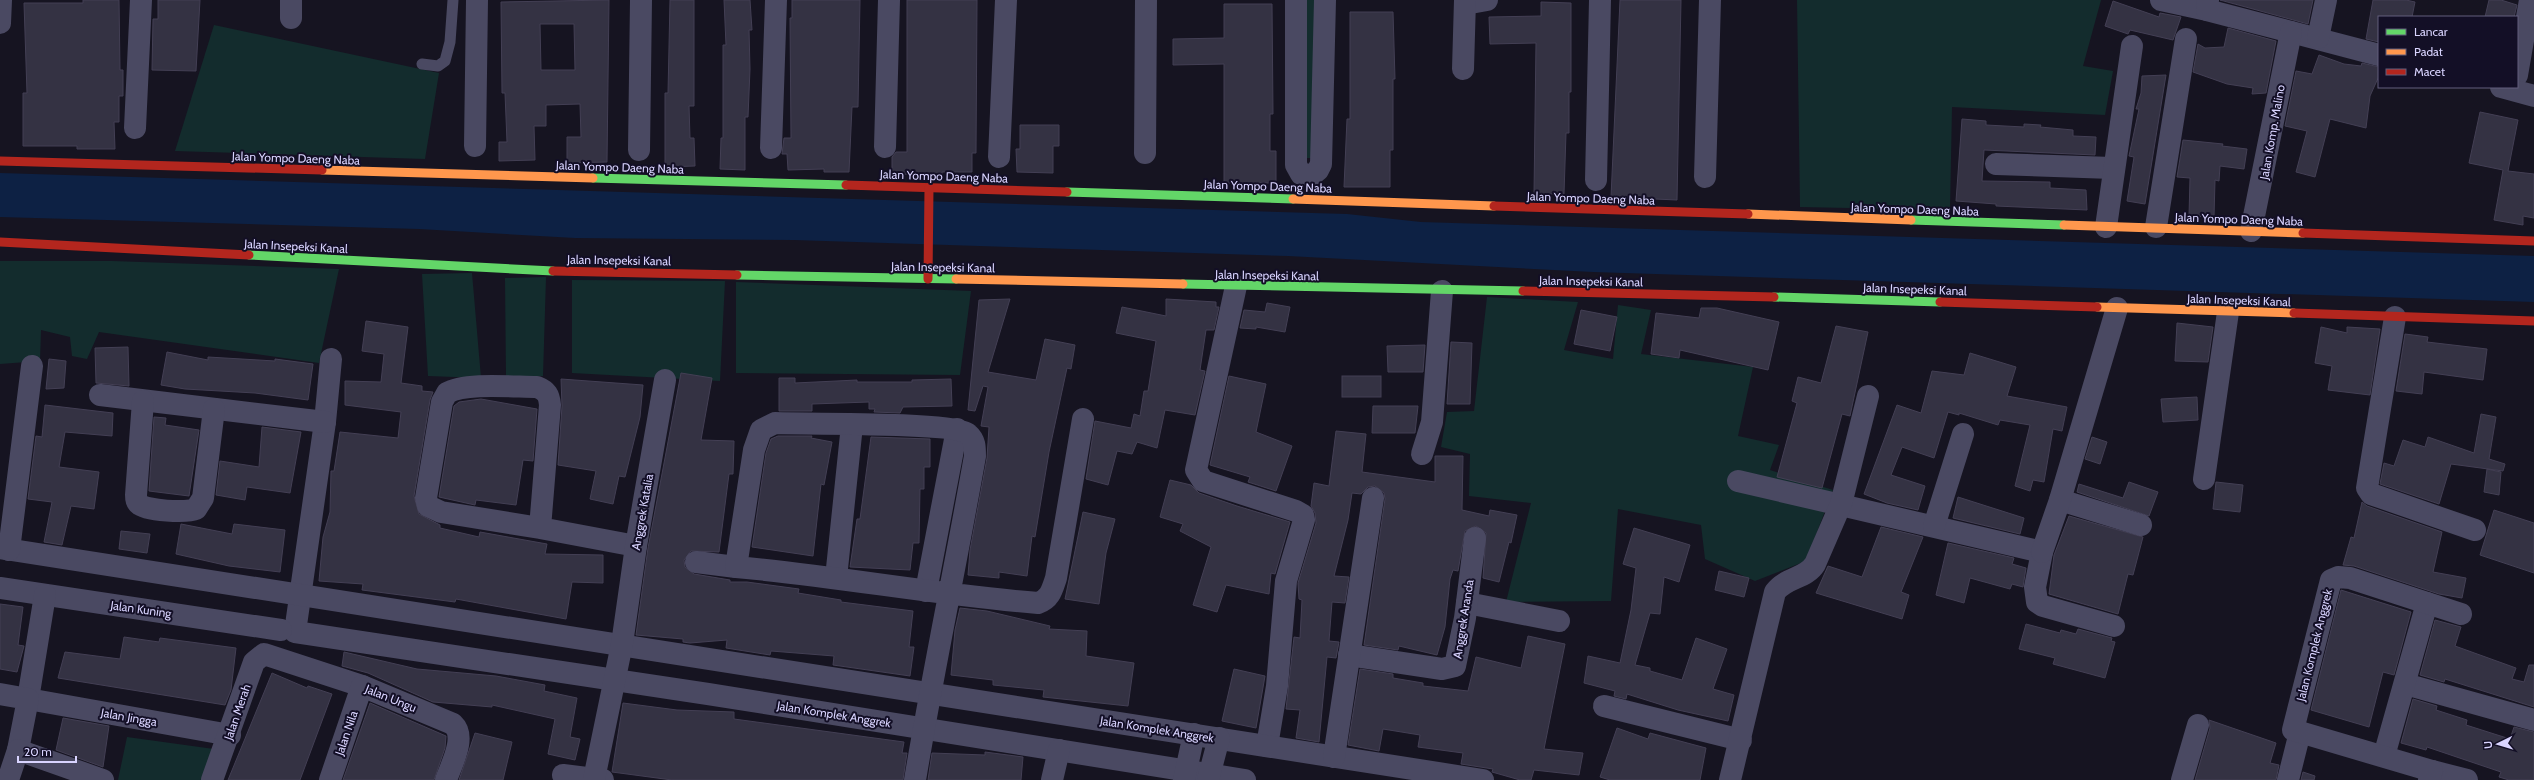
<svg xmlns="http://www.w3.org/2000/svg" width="2534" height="780" viewBox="0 0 2534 780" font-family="Cabin,sans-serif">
<rect width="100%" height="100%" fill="#161421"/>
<g fill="#132c2d">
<path d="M1304,0H1314L1315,158H1305Z"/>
<path d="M1797,0H2101L2083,66L2113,71L2105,115L1952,107L1950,210L1800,207Z"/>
<path d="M214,25L439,73L425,159L175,151Z"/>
<path d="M0,261H112L339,269L319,363L99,332L87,359L72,356L70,337L41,330L40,361L0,364Z"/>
<path d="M472,273L481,378L428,376L422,274Z"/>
<path d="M546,277L543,376L506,377L505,278Z"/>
<path d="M572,280L725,281L720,381L572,373Z"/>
<path d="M736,282L971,291L960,375L736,373Z"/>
<path d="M1487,297L1578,302L1564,350L1613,359L1618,305L1651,310L1641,354L1753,367L1738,436L1779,445L1770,470L1833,490L1806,561L1755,581L1705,559L1701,525L1618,509L1611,601L1506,602L1531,503L1469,496L1470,454L1441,447L1447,412L1474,411Z"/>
<path d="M127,737L214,749L204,780H118Z"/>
</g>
<path fill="#0d2144" d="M0,173L1347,214L1421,222L2534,256V302L1593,272L1288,256L794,240L575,238L419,229L0,217Z"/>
<g fill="#343243" stroke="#433f54" fill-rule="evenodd">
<path d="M83,0H119L120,70H123V96H119V122H114L115,149H77V146H23V93H27L24,3H83Z"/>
<path d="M158,0H200L196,71L152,70L153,19H158Z"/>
<path d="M609,0L607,162L567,163V137H581L580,104L546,105V126H534L535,160L499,161V142H507L505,93H502L501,2ZM540,24H574L575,70H541Z"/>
<path d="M670,0H694V106H689L690,138H694L695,166L665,167V93H668Z"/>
<path d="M724,0H750L752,30H749L750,69L748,117H745V170L720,169L721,138H723V45H726Z"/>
<path d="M792,0H860L858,107H852L849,172H824V169L788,170L787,154H782L784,138H791L790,18H792Z"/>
<path d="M907,0H977L976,153H972V172H942V175L892,174V157L896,152H907Z"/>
<path d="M1620,0H1681L1677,200L1611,197Z"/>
<path d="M2220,0H2313L2308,24Z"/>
<path d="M2373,0H2406L2415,2L2412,17H2379V42L2366,39Z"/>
<path d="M2489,0H2501L2517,5L2514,17H2485Z"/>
<path d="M2113,1L2159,17L2160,13L2181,17L2173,40L2130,30L2128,34L2105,26Z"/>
<path d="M1541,2L1571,3V92H1569V133H1566L1564,194H1534L1536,43L1490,44L1489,17L1541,16Z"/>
<path d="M1224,4H1272L1273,114H1270V151H1276V183H1224V64L1173,65V39L1224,38Z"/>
<path d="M1350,12H1393L1395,79H1393V150H1390V187H1344L1347,119H1350Z"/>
<path d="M2228,28L2276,41L2266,93L2252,94L2253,88L2227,84L2193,72L2198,44L2205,48L2224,47Z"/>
<path d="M2319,55L2344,64L2361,66L2362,63L2379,67V76L2370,96L2366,128L2330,119L2315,177L2296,172L2307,131L2285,126L2296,71L2312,74Z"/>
<path d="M2166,75L2145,204L2127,201L2134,157L2129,156L2139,109H2136L2141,93L2142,76Z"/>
<path d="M2480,112L2518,120L2508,171L2534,174V218L2523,216V225L2494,220L2503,170L2469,163Z"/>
<path d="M1962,119L1986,121V125L2024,127V124L2041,125L2040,127L2073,130V136L2096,137L2095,155L1984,150L1982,181L2050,182V188L2086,190L2087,210L1996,206V204L1956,201Z"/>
<path d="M1020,125H1059V146H1053V173L1017,172L1016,149H1020Z"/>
<path d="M2183,140L2223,144L2222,146L2247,149L2244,169L2220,166L2219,181L2215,180L2214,217L2189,216L2190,178L2177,177Z"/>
<path d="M1010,299L988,372L1036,380L1045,339L1075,345L1071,369L1067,368L1049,452L1035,537L1032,536L1027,576L999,572V578L968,575L970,550L987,458L989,427L981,426L988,387L983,386L975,411L968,410L979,300Z"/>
<path d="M1166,299L1216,302V307H1219L1214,330H1206L1200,370L1205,371L1195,415L1165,410L1157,448L1137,442L1132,454L1117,451L1108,485L1086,479L1095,421L1131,428L1134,414L1140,416L1144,391H1148L1156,341L1116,333L1122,307L1166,316Z"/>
<path d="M1267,303L1290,307L1285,332L1256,327V329L1240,328L1244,310L1265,312Z"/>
<path d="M1701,308H1717L1779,322L1768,370L1680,350L1679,358L1651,354L1656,313L1699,318Z"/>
<path d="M1581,310L1617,317L1610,351L1574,344Z"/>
<path d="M366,321L408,327L401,383L422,386V391L433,392L430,400L414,496L419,514L440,525V528L479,537L480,532L547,544L545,554L603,555V583L572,582L566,619L456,599L455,602L362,590L363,584L319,581L323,537L330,512L331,471H334L340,432L398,438L401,412L345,405V381L381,382L384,354L362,351Z"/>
<path d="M2177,323L2213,327L2208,362L2175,361Z"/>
<path d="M1836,326L1868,332L1850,416L1842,414L1822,488L1777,477L1797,403L1792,401L1798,377L1821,383Z"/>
<path d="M2321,327L2347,333V327L2380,329L2370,395L2328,390L2332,366L2315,363Z"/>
<path d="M2405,334L2428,337L2427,342L2487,349L2483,380L2424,372L2422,394L2396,391Z"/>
<path d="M1451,342L1472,343L1470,404H1447Z"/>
<path d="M1425,345L1423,372H1388L1387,346Z"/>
<path d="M128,347L129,386L96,383L95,348Z"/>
<path d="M167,352L208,360V357L275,361V359L313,364L308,400L255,393L185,389L161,385Z"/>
<path d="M1970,353L2016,367L2007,396L2067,407L2062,431L2053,429L2044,482L2033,480L2030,491L2015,486L2030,425L2000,420L1998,425L1959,413V415L1948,412L1934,458L1902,447L1891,475L1925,486L1918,510L1887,503L1864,494L1897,405L1921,413L1932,371L1964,375Z"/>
<path d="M49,359L66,361L64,388L46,389Z"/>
<path d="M681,373L712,378L701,440L734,441L733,474H729L719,552L691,551L684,560L685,567L694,574L730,580V582H747L799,589L798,593L841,600V602L913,611L909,647H914L910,676L833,665L834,656L771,651L770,655L726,648L727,640L690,643L683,642V639L636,635L648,548Z"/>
<path d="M1229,376L1266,384L1256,432L1292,446L1276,491L1248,482L1250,477L1210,465Z"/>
<rect x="1342" y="376" width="39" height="21"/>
<path d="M779,378H795V383L857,380V382H912V380L951,379L952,406L903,407L900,413L874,412L875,409H869V402L812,404V411H779Z"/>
<path d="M561,379L643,385L640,417L625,477L619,476L613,504L590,499L596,471L558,465L562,406Z"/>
<path d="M2197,397L2198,420L2163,422L2161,399Z"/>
<path d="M481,399L537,409L533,461L523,460L516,505L476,500L475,505L439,497L454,406L459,402Z"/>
<path d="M45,405L113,413L112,436L65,432L59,467L99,472L94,509L71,506L62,545L44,542L52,502L28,499L36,436L42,437Z"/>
<path d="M1373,406H1418L1415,433H1372Z"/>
<path d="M2481,414L2496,417L2489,459L2505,464L2503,471L2451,464L2439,504L2380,484L2384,463L2394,466L2403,440L2425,447L2428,437L2474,453Z"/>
<path d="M154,417L166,418L165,425L199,430L189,496L149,491Z"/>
<path d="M262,427L301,432L290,493L247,487L245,500L216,495L220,461L259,467Z"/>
<path d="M1336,431L1366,434L1362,472L1435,482V456H1463L1462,510L1489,516L1490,510L1517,515L1511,543L1509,542L1499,582L1483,578L1486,533L1476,526L1465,531L1458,571L1453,570L1450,579L1445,627L1437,655L1399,646L1398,650L1364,645L1385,499L1384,493L1375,486L1368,487L1361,494L1352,493L1348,520L1334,576L1349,577L1345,603L1332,602L1329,641L1339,642L1336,658L1327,657L1319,742L1296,738L1300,710L1286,709L1294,637L1300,638L1302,600L1299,599L1298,583L1316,523L1315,513L1311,506L1314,483L1329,486Z"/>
<path d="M778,436H812L811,438L832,442L824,485L821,484L813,556L752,547L766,453L771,439Z"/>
<path d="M871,437L930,439V467H924V489H920L919,543H913L910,570L850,567L857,519H860Z"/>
<path d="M2092,437L2107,442L2100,464L2085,459Z"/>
<path d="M2487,469L2501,472L2499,495L2484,492Z"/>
<path d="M1170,480L1191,485L1199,493L1237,506L1290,522L1275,574L1271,573L1269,594L1226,585L1217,612L1193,605L1211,547L1180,531L1183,524L1160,517Z"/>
<path d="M2129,482L2158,492L2149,516L2077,492L2079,484L2123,498Z"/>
<path d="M2216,482L2243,485L2240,512L2213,509Z"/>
<path d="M1958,497L2024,518L2020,534L1953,518Z"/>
<path d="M2362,502L2367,506L2442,532L2433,572L2466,578L2462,598L2439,594L2354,566L2343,565L2351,537L2354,538Z"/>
<path d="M2494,510L2534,523V573L2480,555Z"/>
<path d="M1083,512L1115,519L1106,553L1099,604L1065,599Z"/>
<path d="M2069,516L2143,537L2133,575L2128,574L2118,614L2049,594L2054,555Z"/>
<path d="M181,524L232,534L234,524L285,530L280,572L229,566L176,554Z"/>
<path d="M1881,527L1923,537L1901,592L1909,595L1902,619L1816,593L1828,566L1862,577Z"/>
<path d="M1634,528L1690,545L1679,582L1664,577L1660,614L1650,613L1635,665L1650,668V671L1682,680L1696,638L1727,649L1713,689L1734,695L1728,721L1678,710L1627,694L1626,699L1614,696L1615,691L1584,683L1588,656L1620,663L1631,610L1636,568L1623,564Z"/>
<path d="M121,531L150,534L147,553L119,549Z"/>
<path d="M1948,543L2014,558L2012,564L2026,568L2023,587L2012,584L2010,589L1970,578L1964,603L1936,595Z"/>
<path d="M1719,571L1749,578L1744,597L1715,590Z"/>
<path d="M2341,590L2411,612L2394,675L2383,672L2369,727L2311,710Z"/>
<path d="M0,604L23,607L18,645L24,646L17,672L0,669Z"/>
<path d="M960,608L987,611L1050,626L1049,629L1087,631L1086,656L1134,663L1128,706L1043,697L1044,690L993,685V680L951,675L955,630Z"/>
<path d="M2435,620L2461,627L2455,646L2516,668L2512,679L2524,682L2529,665H2534V707L2445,679L2444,682L2420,675Z"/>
<path d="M2026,624L2060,633L2061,630L2076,634L2078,629L2112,638L2111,641L2115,642L2105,678L2053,664L2055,658L2019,649Z"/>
<path d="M1528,636L1565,644L1544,749L1583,753L1579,775L1534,770L1531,780H1520L1492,772L1493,769L1461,764L1463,753L1418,747L1420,735L1383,729L1379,751L1348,745L1360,669L1393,674V678L1423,683V686L1468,691L1476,657L1521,668Z"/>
<path d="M124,637L159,642L160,638L236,648L231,690L225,705L58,678L65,652L120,659Z"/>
<path d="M344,652L417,669L496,676L545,685L544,691L577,698L570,737L580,739L575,760L548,754L555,719L492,705V707L433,702L368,673L342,666Z"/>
<path d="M1234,669L1265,676L1256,728L1222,721Z"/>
<path d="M272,673L307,688L308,686L332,694L300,780H228Z"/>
<path d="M2413,699L2437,706L2436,710L2467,720L2466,725L2510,739L2514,727L2534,732V780H2509L2499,777L2501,772L2427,747L2426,750L2401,743Z"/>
<path d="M370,703L446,736L445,748L434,780H343Z"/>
<path d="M623,703L677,710L734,712V719L904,742L902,753H907L903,780H672L612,772Z"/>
<path d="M63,718L109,726L103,767L56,750Z"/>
<path d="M2209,720L2276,743L2270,763L2279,765L2276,780H2195L2210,728Z"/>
<path d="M1617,728L1648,739L1650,733L1706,748L1700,780H1610L1600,777Z"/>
<path d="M475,733L512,742L503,780H459Z"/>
<path d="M985,752L1023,757L1021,780H928L932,753L985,755Z"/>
<path d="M2303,772L2315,776L2314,780H2301Z"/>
</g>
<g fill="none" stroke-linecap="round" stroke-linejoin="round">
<path stroke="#4a4962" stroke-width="11" d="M422,64L438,66L445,61L450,42L453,0"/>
<g stroke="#4a4962" stroke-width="22">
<path d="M1296,0V165L1301,174L1312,175L1318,170L1321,164L1325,0"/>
<path d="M2161,0L2207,10"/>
<path d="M2208,0L2207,10L2379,55"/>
<path d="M1465,4L1487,0"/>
<path d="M291,18V0"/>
<path d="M0,23L1,0"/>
<path d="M2318,38L2326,0"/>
<path d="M1463,69L1465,0"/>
<path d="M2517,75L2530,0"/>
<path d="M2501,87L2534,96"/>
<path d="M135,128L141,0"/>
<path d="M475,146L477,0"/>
<path d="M885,147L889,0"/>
<path d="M771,148L776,0"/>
<path d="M639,150L641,0"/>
<path d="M1145,153L1146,0"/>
<path d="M999,157L1006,0"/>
<path d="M1996,164L2112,168"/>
<path d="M1705,177L1710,0"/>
<path d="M1596,180L1600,0"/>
<path d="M2106,227L2132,46"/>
<path d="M2156,227L2186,39"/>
<path d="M2251,231L2291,32"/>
<path d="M1236,286L1196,470L1203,481L1296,511L1303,515L1304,520L1286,581L1277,686L1267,746"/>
<path d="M2395,317L2367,488L2371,494L2475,530"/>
<path d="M331,359L325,422L295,632L708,694L1245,780"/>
<path d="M100,395L325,422"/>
<path d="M143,401L136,495C136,498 136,502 139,504C146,511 187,513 196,509L203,498L214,409"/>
<path d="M1422,454L1432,422L1442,291"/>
<path d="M2204,479L2228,312"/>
<path d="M1738,481L2042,552L2035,587L2037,602L2043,606L2114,626"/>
<path d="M2060,500L2141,525"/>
<path d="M1934,526L1963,434"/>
<path d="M540,528L441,512L428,506L426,498L442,402L447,393C465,382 514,387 537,387C547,391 549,395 550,405L540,528L636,546"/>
<path d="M0,548L1483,780"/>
<path d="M9,550L32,366"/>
<path d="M2042,552L2060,500L2117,308"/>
<path d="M696,562L736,567"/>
<path d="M836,578L852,425"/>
<path d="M0,588L281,630"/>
<path d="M926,591L957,429"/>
<path d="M45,595L28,699L230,735"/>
<path d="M1467,603L1559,621"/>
<path d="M1349,655L1442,669L1455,666L1465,618L1475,538"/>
<path d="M2405,684L2534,720"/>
<path d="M0,694L28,699L18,750L8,780"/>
<path d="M1604,706L1741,740"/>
<path d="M18,750L103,780"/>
<path d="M2384,756L2427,603"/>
<path d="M1334,757L1373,498"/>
<path d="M2432,771L2467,780"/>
<path d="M563,775L603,780"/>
<path d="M594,779L622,644L636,546L665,380"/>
<path d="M212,780L254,662L264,654L362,686L453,724C467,737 451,765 446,780"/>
<path d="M330,780L362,686"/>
<path d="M915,780C933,672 956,564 975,456C975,447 975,440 968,434C955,422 803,424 775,423L761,430L754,450L736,567C837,576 937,595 1038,603C1050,599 1052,590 1056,578L1083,419"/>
<path d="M1052,780L1059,750"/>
<path d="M1184,780L1194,734"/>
<path d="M1208,780L1219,738"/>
<path d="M1730,780L1775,592C1786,577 1806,579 1815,564L1841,504L1868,396"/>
<path d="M2182,780L2198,725"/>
<path d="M2288,780L2300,732"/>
<path d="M2429,780L2432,771L2293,730L2331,580L2338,577L2350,578L2461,614"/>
</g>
<g stroke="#63d668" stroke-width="9">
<path d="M593,178L846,185"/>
<path d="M1067,192L1293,199"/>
<path d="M1911,220L2064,225"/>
<path d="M249,255L553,271"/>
<path d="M737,275L956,279"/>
<path d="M1183,284L1523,291"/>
<path d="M1774,297L1940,302"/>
</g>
<g stroke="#ff974d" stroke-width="9">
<path d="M322,170L593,178"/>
<path d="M1293,199L1494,206"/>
<path d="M1748,214L1911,220"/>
<path d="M2064,225L2303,233"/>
<path d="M956,279L1183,284"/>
<path d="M2097,307L2294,313"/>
</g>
<g stroke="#b3261e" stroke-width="9">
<path d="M0,161L322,170"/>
<path d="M846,185L1067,192"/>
<path d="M1494,206L1748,214"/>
<path d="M2303,233L2534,241"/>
<path d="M0,242L249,255"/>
<path d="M553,271L737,275"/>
<path d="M928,279L929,188"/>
<path d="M1523,291L1774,297"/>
<path d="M1940,302L2097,307"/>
<path d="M2294,313L2534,321"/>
</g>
</g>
<g text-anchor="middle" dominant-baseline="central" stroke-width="4" stroke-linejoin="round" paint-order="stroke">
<g font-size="12" fill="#d9d4ff" stroke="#130f26">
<text transform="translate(2272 132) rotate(-80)">Jalan Komp. Malino</text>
<text transform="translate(296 158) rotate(2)">Jalan Yompo Daeng Naba</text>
<text transform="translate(620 167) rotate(2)">Jalan Yompo Daeng Naba</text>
<text transform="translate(944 176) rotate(2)">Jalan Yompo Daeng Naba</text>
<text transform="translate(1268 186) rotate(2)">Jalan Yompo Daeng Naba</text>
<text transform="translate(1591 198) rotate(2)">Jalan Yompo Daeng Naba</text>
<text transform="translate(1915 209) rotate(2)">Jalan Yompo Daeng Naba</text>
<text transform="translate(2239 219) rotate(2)">Jalan Yompo Daeng Naba</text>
<text transform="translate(296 246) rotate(3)">Jalan Insepeksi Kanal</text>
<text transform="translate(619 260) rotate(1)">Jalan Insepeksi Kanal</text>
<text transform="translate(943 267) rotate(1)">Jalan Insepeksi Kanal</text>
<text transform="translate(1267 275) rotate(1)">Jalan Insepeksi Kanal</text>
<text transform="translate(1591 281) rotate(1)">Jalan Insepeksi Kanal</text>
<text transform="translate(1915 289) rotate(2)">Jalan Insepeksi Kanal</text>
<text transform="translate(2239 300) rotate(2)">Jalan Insepeksi Kanal</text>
<text transform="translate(642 512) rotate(-80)">Anggrek Katalia</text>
<text transform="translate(141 609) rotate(8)">Jalan Kuning</text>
<text transform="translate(1463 619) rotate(-81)">Anggrek Aranda</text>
<text transform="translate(2314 645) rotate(-76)">Jalan Komplek Anggrek</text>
<text transform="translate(391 698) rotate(22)">Jalan Ungu</text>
<text transform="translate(237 712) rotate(-71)">Jalan Merah</text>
<text transform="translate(834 714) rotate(9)">Jalan Komplek Anggrek</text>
<text transform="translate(129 717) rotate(10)">Jalan Jingga</text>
<text transform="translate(1157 729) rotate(9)">Jalan Komplek Anggrek</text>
<text transform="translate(346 733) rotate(-71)">Jalan Nila</text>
</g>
</g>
<rect x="2378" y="16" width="140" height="72" fill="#130f26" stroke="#625e7d"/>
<rect x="2386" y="29" width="20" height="6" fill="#63d668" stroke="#625e7d"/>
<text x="2414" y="36" font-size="12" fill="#d9d4ff">Lancar</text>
<rect x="2386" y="49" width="20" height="6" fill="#ff974d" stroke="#625e7d"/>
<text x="2414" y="56" font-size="12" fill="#d9d4ff">Padat</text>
<rect x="2386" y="69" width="20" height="6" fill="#b3261e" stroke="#625e7d"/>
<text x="2414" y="76" font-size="12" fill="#d9d4ff">Macet</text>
<g transform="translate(2498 744) rotate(265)" stroke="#130f26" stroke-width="3" paint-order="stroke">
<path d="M0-3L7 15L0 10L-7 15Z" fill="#d9d4ff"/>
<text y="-6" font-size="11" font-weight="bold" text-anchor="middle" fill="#d9d4ff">U</text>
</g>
<path d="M18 756v6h58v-6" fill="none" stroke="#d9d4ff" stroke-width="2"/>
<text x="24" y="756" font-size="12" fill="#d9d4ff" stroke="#130f26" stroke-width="3" paint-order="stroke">20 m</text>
</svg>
